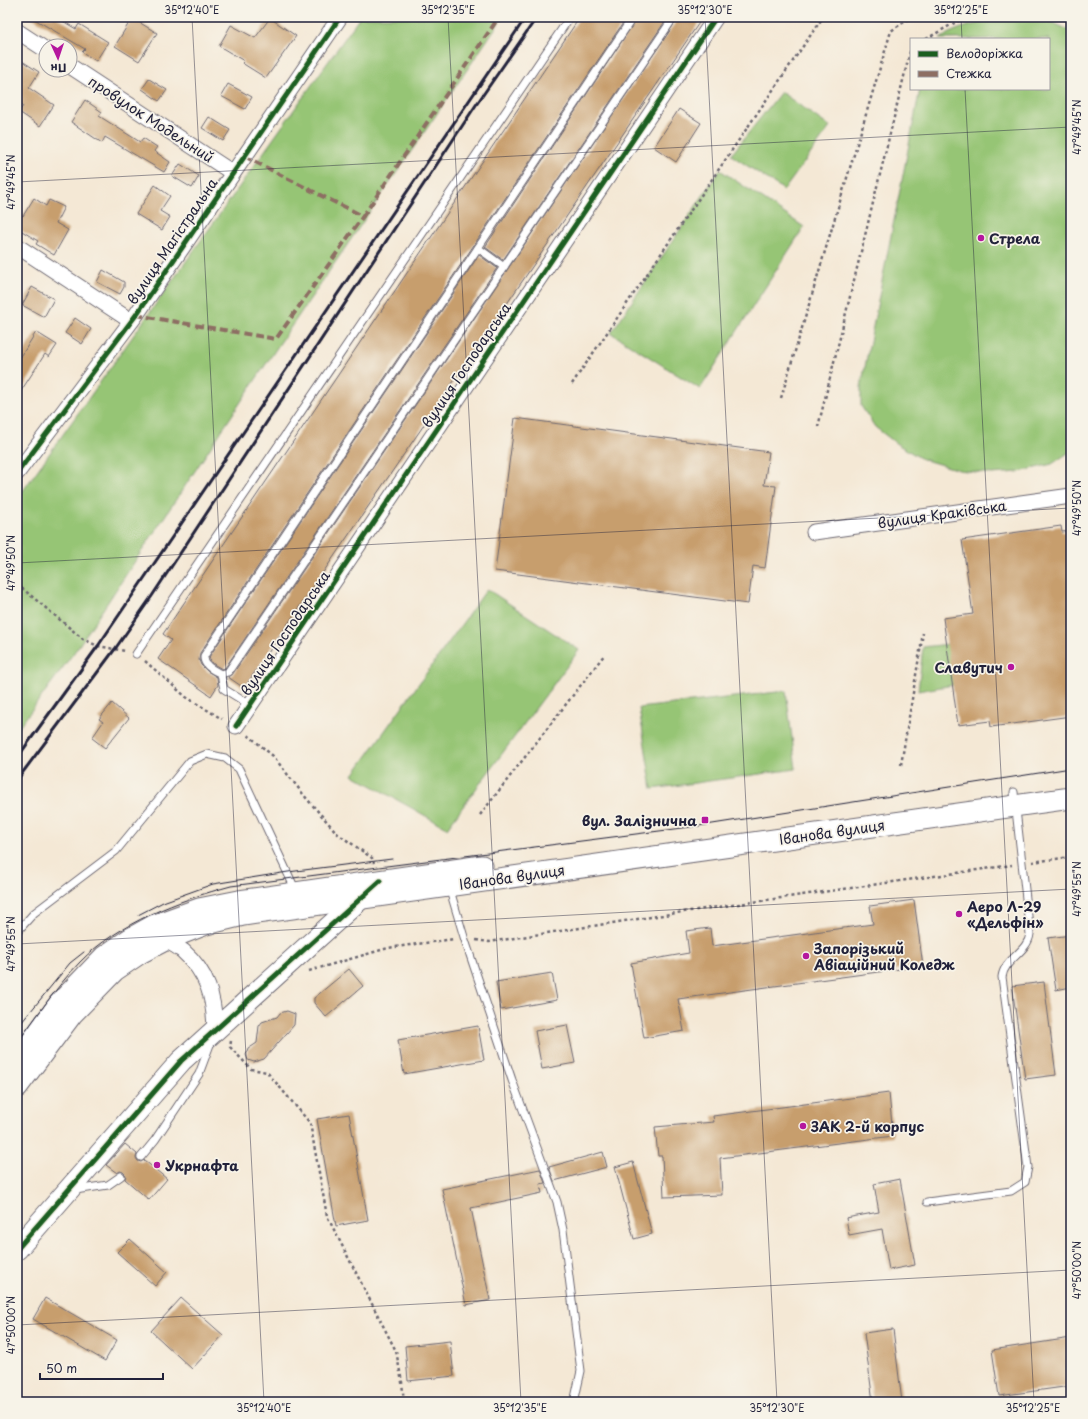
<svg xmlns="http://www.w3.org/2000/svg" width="1088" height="1419" viewBox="0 0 1088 1419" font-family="'Playpen Sans',sans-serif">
<rect width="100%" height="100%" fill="#f7f3e8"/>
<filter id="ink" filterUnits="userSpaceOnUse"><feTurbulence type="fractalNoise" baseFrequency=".025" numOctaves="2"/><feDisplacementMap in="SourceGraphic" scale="8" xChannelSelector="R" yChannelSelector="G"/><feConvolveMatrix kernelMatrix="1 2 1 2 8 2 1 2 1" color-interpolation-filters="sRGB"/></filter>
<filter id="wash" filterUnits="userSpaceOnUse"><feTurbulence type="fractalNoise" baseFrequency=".012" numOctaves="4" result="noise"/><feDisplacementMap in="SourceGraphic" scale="16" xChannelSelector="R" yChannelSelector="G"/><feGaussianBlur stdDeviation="0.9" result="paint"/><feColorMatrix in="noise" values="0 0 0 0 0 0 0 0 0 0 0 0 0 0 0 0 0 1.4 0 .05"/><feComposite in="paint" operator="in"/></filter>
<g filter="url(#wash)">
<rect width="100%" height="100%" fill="#f4e8d5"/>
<g fill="#96c574" stroke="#5c7458">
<path d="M360,17H503L280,343L78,647L17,730V499Z"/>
<path d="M1004,19L1049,21L1071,31V451L1052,464L1019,472L992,474L959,470L922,459L897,444L875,427L861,406V387L920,89H1049V39H940C959,25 981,23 1004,19Z"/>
<path d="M781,92L830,127L784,190L731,155Z"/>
<path d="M720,170L804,227L700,389L611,333Z"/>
<path d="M487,589L579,650L447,828L353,775Z"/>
<path d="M949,644L953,685L918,691L923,647Z"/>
<path d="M786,691L796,769L652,789L639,708Z"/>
</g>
<g id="blocks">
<g fill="#c79e6d">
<path d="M31,17H56L76,29L79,24L108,42L96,61L82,52L85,49Z"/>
<path d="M580,17H627L200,653L199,660L201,665L207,671L217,677L218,685L211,696L158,659L171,640L163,634Z"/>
<path d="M638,17H668L503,260L485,247Z"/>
<path d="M679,17H703L244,688L228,677L232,675Z"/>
<path d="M132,18L157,33L139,61L115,46Z"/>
<path d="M270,18L296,36L266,78L242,63L244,61L219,46L231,25L255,38Z"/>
<path d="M22,61L39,72L29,88L54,105L40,126L19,112L23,106L19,104L17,107V70Z"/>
<path d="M149,79L167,90L159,101L142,89Z"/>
<path d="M228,84L252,97L245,109L221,96Z"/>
<path d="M85,100L102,112L99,116L140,142L143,138L157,147L154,151L170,162L164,172L105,137L102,143L71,122Z"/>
<path d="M679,109L701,123L676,162L654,147Z"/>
<path d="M209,117L230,130L223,141L202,128Z"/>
<path d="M180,164L199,176L192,188L172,176Z"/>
<path d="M155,185L170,196L160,211L170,217L162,230L136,214Z"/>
<path d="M34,198L46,206L49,200L64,207L56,223L68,230L54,255L36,244L38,241L17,228V213L23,216Z"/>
<path d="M479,255L497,268L225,668L222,669L215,665L211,662L209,657Z"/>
<path d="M103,270L124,282V287L120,294L97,282Z"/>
<path d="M32,287L54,299L44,317L22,305Z"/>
<path d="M75,318L91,329L82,344L65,333Z"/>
<path d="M36,332L57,345L49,357L45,354L17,397V363Z"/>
<path d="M515,418L769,452L764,485L776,486L765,568L753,566L748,604L495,571Z"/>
<path d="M1061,526L1062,532L1071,531V716L991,727L990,721L958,725L943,618L973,614L962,540Z"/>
<path d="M112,703L129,718L105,748L92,738L103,722L99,719Z"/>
<path d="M914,900L923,966L678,999L684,1031L644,1038L631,963L689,953L686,931L710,928L712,946L873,924L870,906Z"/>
<path d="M1071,935V987L1056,990L1048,938Z"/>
<path d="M349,969L363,986L326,1017L314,1003V998Z"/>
<path d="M552,973L557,1000L501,1010L496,982Z"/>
<path d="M1044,982L1056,1075L1025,1079L1012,986Z"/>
<path d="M287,1011L295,1014L294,1025L264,1059L254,1062L248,1060L246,1055L248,1049L257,1043L259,1026L262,1022L277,1017L280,1013Z"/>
<path d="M567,1025L575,1063L542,1069L535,1031Z"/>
<path d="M478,1026L484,1060L404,1074L398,1040Z"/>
<path d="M889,1093L893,1136L720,1158L722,1195L664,1197L662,1156H658L655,1127L714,1122L713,1116Z"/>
<path d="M349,1114L368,1220L336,1226L317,1119Z"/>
<path d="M125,1144L137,1154L136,1158L138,1161L141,1162L144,1160L167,1179L149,1200L125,1179L126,1175L123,1172L120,1171L117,1173L106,1165Z"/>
<path d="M603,1152L607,1167L554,1181L549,1167Z"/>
<path d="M633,1162L652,1234L634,1239L615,1167Z"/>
<path d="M540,1169L545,1183L540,1184L542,1193L471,1208L490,1300L466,1305L442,1189Z"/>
<path d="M900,1179L915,1265L889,1270L882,1229L849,1235L846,1218L879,1212L874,1184Z"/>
<path d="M130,1239L167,1272L155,1286L117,1252Z"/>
<path d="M45,1298L117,1340L105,1361L33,1319Z"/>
<path d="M181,1298L223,1335L192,1369L151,1331Z"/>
<path d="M893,1329L902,1402H873L864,1333Z"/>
<path d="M1071,1338V1386L999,1396L992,1350Z"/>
<path d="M450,1341L454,1376L408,1381L405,1346Z"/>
</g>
</g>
</g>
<g filter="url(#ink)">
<use href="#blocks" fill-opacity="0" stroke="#6c6771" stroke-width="1"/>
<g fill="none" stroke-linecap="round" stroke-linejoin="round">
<defs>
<g id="lane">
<path d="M633,17L204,656C203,666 214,670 221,674L228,672L674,17"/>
<path d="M478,248L504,267"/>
<path d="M136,654L570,17"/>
<path d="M221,674L224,689L250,705"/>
<path d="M449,887L464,937L512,1080L557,1202L563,1230L581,1371L575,1398L573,1402"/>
<path d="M17,932L34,913L116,851L190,761L207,754L225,758L239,769L296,891"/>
<path d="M141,1157L155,1140L199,1074L211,1042"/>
<path d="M75,1190L108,1185L121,1176"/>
<path d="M927,1202L1011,1191L1025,1182L1028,1167L1002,977C1004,959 1028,952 1030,934L1014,792"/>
</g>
<g id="street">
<path d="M17,31L46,50"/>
<path d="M70,66L233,173"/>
<path d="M17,246L131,321"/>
<path d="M17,473L136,315L340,17"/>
<path d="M814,532L1071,496"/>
<path d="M236,726L716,17"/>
<path d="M165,940C171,943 178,947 183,951C208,973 214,998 215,1029"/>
</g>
<g id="secondary">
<path d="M17,1062L59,1004L104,957L130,939L155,925L199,909L239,901L482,866"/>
<path d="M17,1087L72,1014L115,970L140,953L165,940L206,924L243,915L1071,798"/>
<path d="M17,1249L181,1061L360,899"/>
</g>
</defs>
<use href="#lane" stroke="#6c6771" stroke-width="9"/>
<use href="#street" stroke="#6c6771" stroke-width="17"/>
<use href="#secondary" stroke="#6c6771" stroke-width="23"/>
<g stroke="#6c6771" stroke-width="2.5" stroke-dasharray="3 3" stroke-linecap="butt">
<path d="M926,39L965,17"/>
<path d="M572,384L823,17"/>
<path d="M781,398L891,31L911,17"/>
<path d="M818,427L911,48"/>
<path d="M17,584L83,639L98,646L125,651"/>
<path d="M145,661L186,697L222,719"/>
<path d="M248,735L273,756L307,799L338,834L372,858L374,863"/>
<path d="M901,765L923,633"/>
<path d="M480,815L605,654"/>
<path d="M1032,862L1071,857"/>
<path d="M476,940L489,942L683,912L1012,865"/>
<path d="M309,971L388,948L454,939"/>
<path d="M231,1041L230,1047L251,1069L267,1072L310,1123L327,1216L396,1351L402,1382L404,1402"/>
</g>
<use href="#lane" stroke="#fff" stroke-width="7"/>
<use href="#street" stroke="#fff" stroke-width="15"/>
<use href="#secondary" stroke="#fff" stroke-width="21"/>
<g stroke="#22223b" stroke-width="1">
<path d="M138,915L163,902L213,884L288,872L392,859"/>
<path d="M17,1028L70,963L84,952"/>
<path d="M17,1043C37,1016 57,986 80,962C118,923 179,900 231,886L706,825L1071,768"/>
</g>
<g stroke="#22223b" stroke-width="3">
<path d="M17,758L98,646L526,17"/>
<path d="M17,780L115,649L152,596L476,105L537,17"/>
</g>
<g stroke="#8d6e63" stroke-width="4" stroke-dasharray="8 4" stroke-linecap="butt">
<path d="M244,156L318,194L363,216L499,17"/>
<path d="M136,315L276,339L363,216"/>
</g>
<defs>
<g id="cycleway">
<path d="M17,473L136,315L340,17"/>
<path d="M236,726L716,17"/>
<path d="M17,1249L181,1061L380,881"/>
</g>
</defs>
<use href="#cycleway" stroke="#f7f3e8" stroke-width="8"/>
<use href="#cycleway" stroke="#1b5e20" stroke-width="5"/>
</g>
</g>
<path fill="none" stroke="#22223b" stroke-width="1" stroke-opacity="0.45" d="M192,17L264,1402M448,17L521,1402M705,17L777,1402M961,17L962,39M965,89L1034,1402M17,182L1071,127M17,563L1071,508M17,944L1071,889M17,1325L1071,1270"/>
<g fill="#b5179e" stroke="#f7f3e8" stroke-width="1.5">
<circle cx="981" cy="238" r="4"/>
<circle cx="1011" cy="667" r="4"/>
<rect x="701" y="816" width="8" height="8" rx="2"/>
<circle cx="959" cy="914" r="4"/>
<circle cx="806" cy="956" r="4"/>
<circle cx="803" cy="1126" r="4"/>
<circle cx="157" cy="1165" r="4"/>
</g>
<g text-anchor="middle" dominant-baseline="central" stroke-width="3.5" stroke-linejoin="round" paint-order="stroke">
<g font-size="14" fill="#22223b" stroke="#f7f3e8">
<text transform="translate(151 119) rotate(33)">провулок Модельний</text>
<text transform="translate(172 241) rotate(-56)">вулиця Магістральна</text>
<text transform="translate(466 365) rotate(-56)">вулиця Господарська</text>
<text transform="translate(942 514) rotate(-8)">вулиця Краківська</text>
<text transform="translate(285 633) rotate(-56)">вулиця Господарська</text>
<text transform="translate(832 832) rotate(-8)">Іванова вулиця</text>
<text transform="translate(512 877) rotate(-8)">Іванова вулиця</text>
</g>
<g font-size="14" font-weight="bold" fill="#22223b" stroke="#f7f3e8" text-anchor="start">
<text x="989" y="238">Стрела</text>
<text x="1003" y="667" text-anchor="end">Славутич</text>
<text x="697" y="820" text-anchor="end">вул. Залізнична</text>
<text x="967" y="906">Аеро Л-29<tspan x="967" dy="16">«Дельфін»</tspan></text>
<text x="814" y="948">Запорізький<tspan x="814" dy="16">Авіаційний Коледж</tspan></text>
<text x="811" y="1126">ЗАК 2-й корпус</text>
<text x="165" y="1165">Укрнафта</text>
</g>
</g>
<rect width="1088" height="1419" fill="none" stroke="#f7f3e8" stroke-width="44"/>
<rect x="910" y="38" width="140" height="52" fill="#f7f3e8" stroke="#a29fa3"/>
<rect x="918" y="51" width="20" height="6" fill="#1b5e20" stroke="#a29fa3"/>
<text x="946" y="58" font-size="12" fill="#22223b">Велодоріжка</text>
<rect x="918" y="71" width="20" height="6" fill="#8d6e63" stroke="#a29fa3"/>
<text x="946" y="78" font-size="12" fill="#22223b">Стежка</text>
<g transform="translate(58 58) rotate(177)"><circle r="19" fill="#f7f3e8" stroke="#a29fa3"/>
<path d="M0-3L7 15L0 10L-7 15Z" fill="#b5179e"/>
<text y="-6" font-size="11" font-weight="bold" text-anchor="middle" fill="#22223b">Пн</text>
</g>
<path d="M40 1373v6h123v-6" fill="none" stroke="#22223b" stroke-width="2"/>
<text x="46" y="1373" font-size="12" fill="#22223b" stroke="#f7f3e8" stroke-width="3" paint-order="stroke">50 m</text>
<rect x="22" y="22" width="1044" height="1375" fill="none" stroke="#22223b" stroke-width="1.5"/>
<g font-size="10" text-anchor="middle" fill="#22223b">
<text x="192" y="14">35°12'40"E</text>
<text x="448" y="14">35°12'35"E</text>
<text x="705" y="14">35°12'30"E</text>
<text x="961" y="14">35°12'25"E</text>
<text transform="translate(1077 127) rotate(-90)" y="4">47°49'45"N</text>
<text transform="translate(11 182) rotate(-90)" y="4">47°49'45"N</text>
<text transform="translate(1077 508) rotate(-90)" y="4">47°49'50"N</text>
<text transform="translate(11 563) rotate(-90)" y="4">47°49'50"N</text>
<text transform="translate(1077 889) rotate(-90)" y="4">47°49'55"N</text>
<text transform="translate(11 944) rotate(-90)" y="4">47°49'55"N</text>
<text transform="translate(1077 1270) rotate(-90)" y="4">47°50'00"N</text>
<text transform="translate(11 1325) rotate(-90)" y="4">47°50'00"N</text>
<text x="264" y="1412">35°12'40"E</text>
<text x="520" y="1412">35°12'35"E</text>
<text x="777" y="1412">35°12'30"E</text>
<text x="1033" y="1412">35°12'25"E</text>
</g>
</svg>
